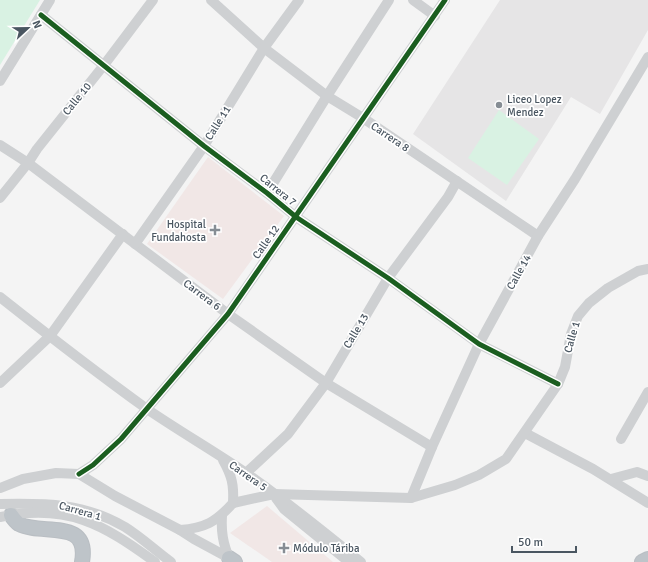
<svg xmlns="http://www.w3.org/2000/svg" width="648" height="562" viewBox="0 0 648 562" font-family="Signika,sans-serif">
<rect width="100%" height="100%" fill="#f4f4f4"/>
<path fill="#e6e5e6" d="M500,0H648V30L600,114L571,97L506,201L413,134Z"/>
<g fill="#f1e7e6">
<path d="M208,157L284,216L223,299L147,244Z"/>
<path d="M267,506L333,562H272L230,533Z"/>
</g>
<g fill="#d9f2e3">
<path d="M0,0H40L0,65Z"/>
<path d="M499,110L539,139L507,185L468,158Z"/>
</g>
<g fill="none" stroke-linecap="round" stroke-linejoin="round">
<defs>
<g id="highway">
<path d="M11,515C13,518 16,522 19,524C42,536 90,517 82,562"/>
<path d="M229,558L235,562"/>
<path d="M642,562L648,559"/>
</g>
</defs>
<use href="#highway" stroke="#b9bec3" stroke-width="16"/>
<g stroke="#ced0d2" stroke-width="10">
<path d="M211,0L264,48L327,96L363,118L538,236"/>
<path d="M413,0L435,16"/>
<path d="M41,15L204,146L267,193L296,217L388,278L479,344L558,384"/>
<path d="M0,81L50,0"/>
<path d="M0,145L28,163L228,314L326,383L432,447"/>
<path d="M267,193L327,96L389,0"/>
<path d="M0,198L28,163L37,149L104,65L153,0"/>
<path d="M135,244L204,146L264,48L299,0"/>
<path d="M0,297C48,335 97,373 147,409C179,431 214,451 246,473C286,501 323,531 361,562"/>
<path d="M0,383L50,336L123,234"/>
<path d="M525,433L593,469L648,503"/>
<path d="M621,439L648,392"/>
<path d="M223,460C232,476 234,485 233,503"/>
<path d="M246,473L288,434L326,383L388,278L448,197L457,181"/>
<path d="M79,474L93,465L121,439L228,314L445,0"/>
<path d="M611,479L637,472L648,476"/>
<path d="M0,488L23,479L56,473L79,474L115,496L180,530L194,539L229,558"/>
<path d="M276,498L284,509L349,562"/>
<path d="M411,498L432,447L479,344L538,236L575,179L648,57"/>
<path d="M233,503L274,494L411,498L455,485L479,475L506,459L558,384L565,367L571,334L578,316L589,303L608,288L638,271L648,269"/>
<path d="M0,504C46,503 84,503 125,527C141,537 156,551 171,562"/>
<path d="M222,516C221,532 223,543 229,558"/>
<path d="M0,517C67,503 103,524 155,562"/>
<path d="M180,530C205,528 216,522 233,503"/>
</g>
<use href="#highway" stroke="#bec4c9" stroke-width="14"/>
<defs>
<g id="cycleway">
<path d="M41,15L204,146L267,193L296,217L388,278L479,344L558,384"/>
<path d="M79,474L93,465L121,439L228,314L445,0"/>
</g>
</defs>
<use href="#cycleway" stroke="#fff" stroke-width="8"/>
<use href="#cycleway" stroke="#1b5e20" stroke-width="5"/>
</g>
<g fill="#868d94" stroke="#fff" stroke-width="1.5">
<circle cx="499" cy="105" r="4"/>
<path d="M213 224h4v4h4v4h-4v4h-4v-4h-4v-4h4z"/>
<path d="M282 542h4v4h4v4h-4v4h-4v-4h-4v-4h4z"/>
</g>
<g text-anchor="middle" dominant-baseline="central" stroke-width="3.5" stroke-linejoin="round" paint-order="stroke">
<g font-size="11" fill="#4a5661" stroke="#fff">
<text transform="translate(77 99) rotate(-51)">Calle 10</text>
<text transform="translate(218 123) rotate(-58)">Calle 11</text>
<text transform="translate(390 137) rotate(34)">Carrera 8</text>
<text transform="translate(278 190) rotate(39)">Carrera 7</text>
<text transform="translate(266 242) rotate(-55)">Calle 12</text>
<text transform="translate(519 272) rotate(-61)">Calle 14</text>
<text transform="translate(202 295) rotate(37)">Carrera 6</text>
<text transform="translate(356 331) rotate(-59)">Calle 13</text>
<text transform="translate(572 337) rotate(-74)">Calle 1</text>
<text transform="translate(248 476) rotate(35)">Carrera 5</text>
<text transform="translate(80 511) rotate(16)">Carrera 1</text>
</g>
<g font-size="11" fill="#4a5661" stroke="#fff" text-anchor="start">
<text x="507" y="99">Liceo Lopez<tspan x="507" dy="13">Mendez</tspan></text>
<text x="206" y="224" text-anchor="end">Hospital<tspan x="206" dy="13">Fundahosta</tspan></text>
<text x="293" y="548">Módulo Táriba</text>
</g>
</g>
<g transform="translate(28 28) rotate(68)" stroke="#ffffff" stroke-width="3" paint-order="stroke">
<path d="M0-3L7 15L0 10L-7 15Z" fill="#4a5661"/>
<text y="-6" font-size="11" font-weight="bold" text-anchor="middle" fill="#4a5661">N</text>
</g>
<path d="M512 546v6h64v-6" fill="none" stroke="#4a5661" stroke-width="2"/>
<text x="518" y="546" font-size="12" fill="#4a5661" stroke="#ffffff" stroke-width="3" paint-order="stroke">50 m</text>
</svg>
